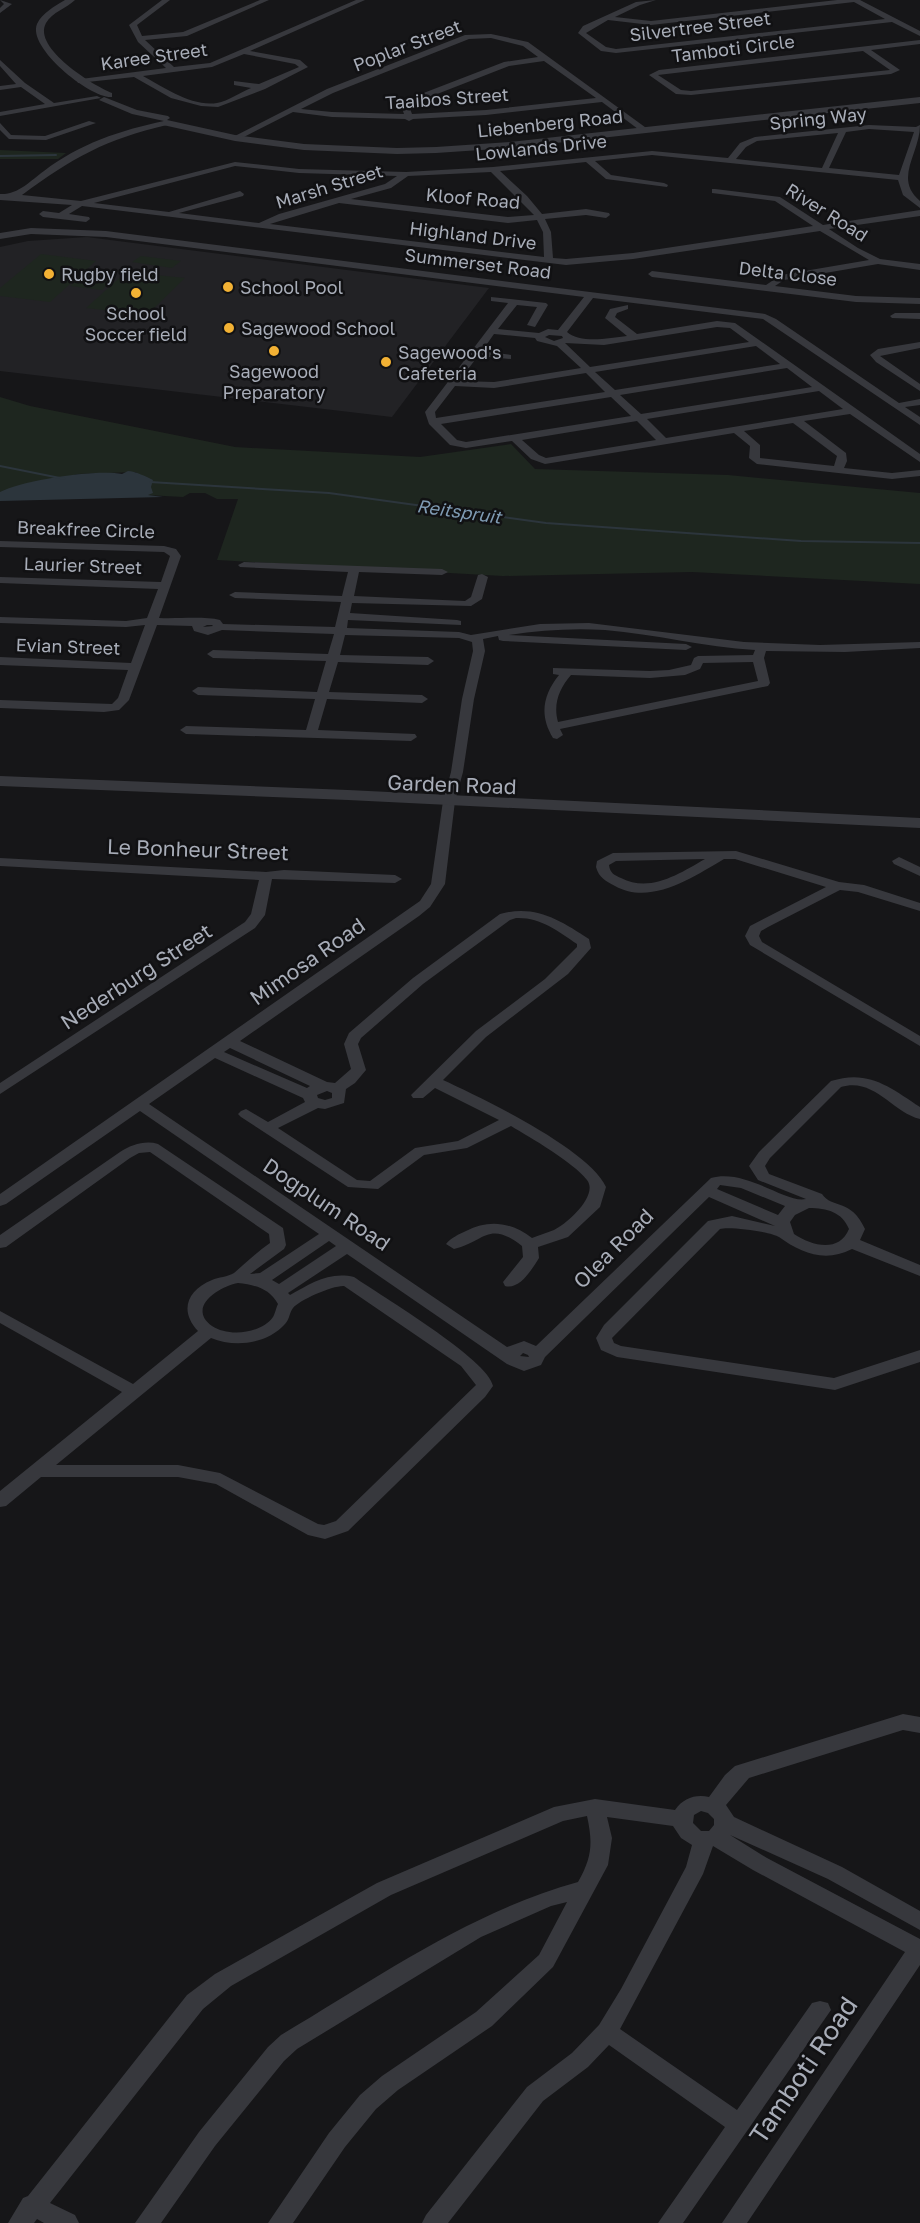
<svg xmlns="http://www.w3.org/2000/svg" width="920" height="2223" viewBox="0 0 920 2223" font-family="'Golos Text',sans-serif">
<rect width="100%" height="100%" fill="#161618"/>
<path fill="#222225" d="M87,237L118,241L489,288L392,417L0,371V247L28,241Z"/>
<g fill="#1e261f">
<path d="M0,150L66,153L58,159H0Z"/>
<path d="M41,254L96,261L50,302L0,296V288Z"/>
<path d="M141,256L181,261L172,268L132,262Z"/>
<path d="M126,272L185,278L147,315L86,308Z"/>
<path d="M80,277L111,281L102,290L70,286Z"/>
<path d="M0,397L30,406L235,447L420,457L511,444L535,469L728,475L920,493V584L692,572L503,576L217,560L238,499H217L205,493H190L183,497L146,495L136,472L78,474L0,494Z"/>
</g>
<path fill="#2c353c" d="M128,471C135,471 147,477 153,480L151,487L153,493L148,495L163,497L0,501V492C24,480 96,469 122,474Z"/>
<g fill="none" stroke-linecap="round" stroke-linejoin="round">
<g stroke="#2c353c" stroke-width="2">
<path d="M0,156L56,155"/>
<path d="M0,466L65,479"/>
<path d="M150,482L329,493L546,523L801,541L920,543"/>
</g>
<g fill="#37383d" fill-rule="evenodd">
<path d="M0,0L12,4L0,13V8L4,4Z"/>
<path d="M162,0H170L137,25L142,36L183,32L260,0H269L187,36L145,40L174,67L210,63L356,0H365L250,51L300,60L308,67L265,89L218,107L201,106L171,98L134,77L78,83L77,81L81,79L166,68L138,42L129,25ZM244,54L295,64L299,67L259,84L234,81V85L251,88C241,92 228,101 217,103C192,107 163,87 143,76L212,67Z"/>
<path d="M656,0L640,5L615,17L651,21L837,0H860L920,31V36L892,22L616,53L601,51L578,33L583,26L636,2ZM854,2L885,19L616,49L606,47L586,33L608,20L651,25Z"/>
<path d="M491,34L528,42L649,130L642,132L602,102L486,115L413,119L409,121L405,119L332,117L293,112L238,140L231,138L327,89L465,35ZM491,38L523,46L538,57L504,62L408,99L401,105L404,114L332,112L301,109L333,93L469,39ZM544,61L596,98L486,110L412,114L409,106L414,103L509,66Z"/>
<path d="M920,40V44L871,50L900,70L891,74L691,95L676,94L649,75L659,70ZM863,51L890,70L691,91L681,90L658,75Z"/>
<path d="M0,60L25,83L54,103L97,96L101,98L0,116V112L45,104L21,87L0,90V86L16,84L0,66Z"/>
<path d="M89,121L96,123L46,140L9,139L0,130V123L11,135L45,136Z"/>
<path d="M164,121L168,123L167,125C106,139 72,158 22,195L81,201L235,162L299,169L406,172L493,167L652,151L728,158L740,143L755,137L869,125L916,127L920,125C920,154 893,178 920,201V208L903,195L898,180L652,155L595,161L611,175L664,183L668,185L667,187L606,179L586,162L500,171L527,196L542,214L586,209L609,213L610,215L606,218L586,215L545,219L551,232L553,258L566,259L633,253L813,226L775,201L712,193V189H715L780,197L823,225L920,210V216L829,229L858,248L880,259L920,264V270L878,264L784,280L775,286L856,296L920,298V304L856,302L652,277L648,274L652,271L766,285L781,275L869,260L820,231L633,259L566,265L82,206L69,214L89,217L90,219L86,222L43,217L39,214L43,211L59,213L72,205L0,200V194C18,195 30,181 44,171C79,144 121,130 164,121ZM869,129L914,132L899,175L829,168L846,132ZM838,133L822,168L736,159L746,147L757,141ZM235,166L299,173L397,176L385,184L279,214L259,223L179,213L243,196L244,194L240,191L169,212L94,203ZM491,172L534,215L508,217L351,199L391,188L408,176ZM339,203L508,223L537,220L543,232L544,257L270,224Z"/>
<path d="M31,228L106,231L765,314L776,319L899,403L920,399V405L905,407L920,417V425L763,319L593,298L567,332C581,344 609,338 627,336L605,318L610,309L628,305V309L617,313L615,317L637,334L717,321L735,323L920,454V462L850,414L804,421L846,453L847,461L844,468L892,473L920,470V476L892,479L757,464L749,458L750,446L734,433L545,464L531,459L512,441L466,448L450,445L429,424L425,412L508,303L491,301V297L546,303L548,305L535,327L527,325L537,307L517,305L498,329L539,333L548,329L558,330L584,297L106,237L31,234L0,239V233ZM717,327L730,328L749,342L590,367L565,343L604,345ZM494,334L535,338L537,341L557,346L581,368L494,382L459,381L478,356L511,359V355L482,351ZM549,335L562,336L563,338L554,341L545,337ZM756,346L780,364L615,390L595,372ZM787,368L812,387L641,414L620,395ZM586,373L605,392L436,418L435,412L455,386L494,388ZM819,391L843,409L666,438L647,419ZM611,397L631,416L466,442L457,440L441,424ZM637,421L656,440L546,458L539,455L522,440ZM793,423L837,456L834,466L760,458V445L744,431Z"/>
<path d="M895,313H920V319L892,318L890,316Z"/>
<path d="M920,342V348L880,356L920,384V391L876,362L870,355L878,349Z"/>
<path d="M0,541L164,546L176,549L181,556L159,618C177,619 204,616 220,620L223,624L335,627L341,602L235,598L229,595L235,592L342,596L348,572L240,567L238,565L244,562L442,569L448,572L442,575L359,572L354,596L465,601L471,597L478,575L482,574L488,577L482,599L471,606L352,603L350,613L457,620L461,621V625L348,620L347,628L459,632L471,635L540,624L589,623L744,642L820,645L920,642V648L845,652L766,651L764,658L770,683L768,686L560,729L563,735L557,739L553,738C539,715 543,695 559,675L553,674V668L650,671L669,670L691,665L694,658L698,656L753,655L755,650C704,647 655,634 605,630C573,628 541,630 509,635L686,644L692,647L686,650L503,641L499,640L498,636L483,639L485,651L474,699L463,772L455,801L445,884L430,907L419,916L240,1041L327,1082L335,1083L351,1069L344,1044L349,1033L413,978L500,914C535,904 560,920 589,939L591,948L568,974L486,1037L443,1080C482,1098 589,1149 606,1187L600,1207L568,1237L538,1247L539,1258C532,1269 520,1290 505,1286L503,1282L523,1257L522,1246C489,1220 485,1241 454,1249L446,1244C451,1238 459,1234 466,1231C489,1219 511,1222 532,1238C539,1235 547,1233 554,1230C567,1224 599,1195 587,1180C573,1162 531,1138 511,1126L467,1148L424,1155L378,1189L348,1187L241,1117L238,1114L241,1111L246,1109L268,1122L305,1102L303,1098L215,1058L149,1104L507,1347L524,1341L536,1346L711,1178C746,1168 786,1204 806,1199L758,1180L749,1166L759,1152L831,1081C868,1069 890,1087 920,1107V1119C892,1112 874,1077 841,1087L770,1158L765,1166L769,1174L822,1194C832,1209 851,1198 865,1229L860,1240L920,1265V1276L852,1249C825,1263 801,1253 779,1237C772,1232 729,1226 720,1229L612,1338L614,1343L621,1346L834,1378L920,1350V1362L835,1390L617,1357L601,1350L596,1338L604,1325L708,1221L732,1216L775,1226L709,1197L545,1357L541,1365L524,1371L507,1364L347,1254L288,1293L290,1295C310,1284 329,1271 354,1277C380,1295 489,1360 493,1386L485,1397L348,1531L325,1539L308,1535L216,1484L178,1477H41L6,1506L0,1507V1491L122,1392L0,1323V1311L133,1384L198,1331C179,1311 187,1290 212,1280C218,1277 228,1277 234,1273C246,1263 257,1252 270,1243L269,1234L150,1152L139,1153L130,1158L6,1247L0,1248V1235L120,1152C131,1145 145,1140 158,1144L283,1228L286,1245L284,1249L250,1274L260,1273L319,1234L140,1111L6,1204L0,1206V1194L420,901L431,884L443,801L451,772L462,699L473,651L472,642L459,638L345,635L340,655L428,657L434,661L428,665L338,662L329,692L422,695L428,699L422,703L327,699L318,730L415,734L417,737L411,741L186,734L180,730L186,726L306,730L315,699L198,695L192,691L198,687L317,692L326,661L213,658L207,654L213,650L328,654L334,634L222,630L208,635L194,631L192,626L157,625L129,700L119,710L104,712L0,708V700L112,704L118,698L128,670L0,665V657L131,663L145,625L126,627L0,623V617L126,621L147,618L158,589L0,583V577L161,582L170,556L164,552L0,547ZM207,625H212L213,626L203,627ZM753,662L758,681L558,722C553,704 559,689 571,675L650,678L685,675L700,669L703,663ZM516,918C540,917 558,931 577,944V947L545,979L476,1031L411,1095L413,1098H423L435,1088L499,1120L458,1141L415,1148L370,1181L357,1180L278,1128L318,1108L325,1109L344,1103L346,1089L355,1083L366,1070L358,1044L361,1038L423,984L510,920ZM230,1048L310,1086L307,1088L224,1052ZM327,1091L332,1093V1098L325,1100L318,1098L317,1095ZM720,1185L741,1188L785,1206L778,1215L717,1189ZM809,1208C827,1208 842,1212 849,1229C839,1253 812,1246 794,1234L790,1222L795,1215ZM329,1241L336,1246L279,1284L272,1280ZM238,1283C255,1285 269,1288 278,1304C276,1308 275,1314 273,1317C261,1334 228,1337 212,1326C186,1307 220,1286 238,1283ZM344,1286L461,1366L476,1385L336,1521L324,1525L318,1524L220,1473L178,1465H56L211,1338C235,1348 267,1344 285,1324C290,1319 289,1313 293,1308C299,1300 334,1285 344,1286ZM523,1353L528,1355L529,1357L520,1356Z"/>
<path d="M736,851L839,882L864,885L920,903V911L858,892L840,890L768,927L761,931L759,936L762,942L920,1036V1046L750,945L745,936L750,926L826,887L735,859H724C693,877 651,906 615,886C606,881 599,878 596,867L597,861L613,853ZM705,859C679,874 650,893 621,878C614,875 610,873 609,865L616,861Z"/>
<path d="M899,857L920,867V876L894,864L892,861Z"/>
<path d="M0,858L266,872L284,870L395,875L402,879L395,883L272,879L265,915L255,928L0,1094V1083L245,922L251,914L259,880L0,866Z"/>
<path d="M903,1714L920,1717V1733L903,1730L749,1778L726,1805L734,1817L842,1867L920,1911V1930L828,1879L730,1835L767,1858L920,1939V1965L747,2223H722L905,1952L753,1870L713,1846L703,1874L620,2029L737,2110L812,2003L820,2001L828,2003L831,2010L683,2223H658L725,2127L609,2045L588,2067L543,2101L448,2223H422L426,2215L527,2087L572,2053L599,2025L621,1989L686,1867L692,1845L681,1838L673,1826L607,1817L612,1838L608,1865L553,1967L492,2026L398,2090L376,2109L345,2147L293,2223H268L329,2133L360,2095L382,2076L476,2012L539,1955L567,1902L551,1906L481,1937L297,2049L284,2061L215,2146L161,2223H135L199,2132L268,2047L281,2035C377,1978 470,1912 578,1882C592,1858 593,1843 587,1816L563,1821L391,1895L231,1986L203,2009L50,2203L75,2215L79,2223H44L37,2219L34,2223H8L23,2198L28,2196L187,1995L215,1974L377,1883L554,1807L595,1799L675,1810C683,1798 696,1794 709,1797L725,1775L735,1766ZM701,1811L708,1813L714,1819V1825L709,1831H701L693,1823L694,1815Z"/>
</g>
<g fill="#37383d" fill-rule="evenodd">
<path d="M65,0H75C67,8 52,12 46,23C32,48 94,86 112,93V97C91,99 27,48 37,24C42,13 55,6 65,0Z"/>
<path d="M920,97V103L510,148L436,153L397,154L304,150L235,141L163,125L161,123L164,121L132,114L99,100L104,97L137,110L168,116L170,118L167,120L235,135L304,144L397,148L436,147L510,142Z"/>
<path d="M0,776L348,790L920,818V828L348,800L0,786Z"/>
</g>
</g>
<g fill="#f2b134" stroke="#111113" stroke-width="2">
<circle cx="49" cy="274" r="6"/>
<circle cx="228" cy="287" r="6"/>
<circle cx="136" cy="293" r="6"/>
<circle cx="229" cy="328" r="6"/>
<circle cx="274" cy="351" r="6"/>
<circle cx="386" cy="362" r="6"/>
</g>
<g text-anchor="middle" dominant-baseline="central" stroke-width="5" stroke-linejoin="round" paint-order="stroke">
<g font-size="18" fill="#a8adb8" stroke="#111113">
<text transform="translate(700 26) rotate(-7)">Silvertree Street</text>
<text transform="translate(407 45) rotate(-21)">Poplar Street</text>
<text transform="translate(733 48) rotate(-7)">Tamboti Circle</text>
<text transform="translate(154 56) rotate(-8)">Karee Street</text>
<text transform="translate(447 98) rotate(-4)">Taaibos Street</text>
<text transform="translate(818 118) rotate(-6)">Spring Way</text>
<text transform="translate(550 123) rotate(-6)">Liebenberg Road</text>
<text transform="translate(541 147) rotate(-6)">Lowlands Drive</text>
<text transform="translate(329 186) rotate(-17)">Marsh Street</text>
<text transform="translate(473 198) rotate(5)">Kloof Road</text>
<text transform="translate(827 212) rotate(32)">River Road</text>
<text transform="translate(473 235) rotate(7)">Highland Drive</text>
<text transform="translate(478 263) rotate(7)">Summerset Road</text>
<text transform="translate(788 273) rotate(7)">Delta Close</text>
<text transform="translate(86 529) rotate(2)">Breakfree Circle</text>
<text transform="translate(83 565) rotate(2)">Laurier Street</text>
<text transform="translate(68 646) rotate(2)">Evian Street</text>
</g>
<g font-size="18" fill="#a8adb8" stroke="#111113" text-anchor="start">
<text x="61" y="274">Rugby field</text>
<text x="240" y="287">School Pool</text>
<text x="136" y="313" text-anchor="middle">School<tspan x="136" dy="21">Soccer field</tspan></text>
<text x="241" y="328">Sagewood School</text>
<text x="398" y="352">Sagewood's<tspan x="398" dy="21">Cafeteria</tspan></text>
<text x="274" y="371" text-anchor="middle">Sagewood<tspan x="274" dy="21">Preparatory</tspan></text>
</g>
<g font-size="18" font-style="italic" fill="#7f9bb3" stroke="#111113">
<text transform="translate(459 511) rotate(8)">Reitspruit</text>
</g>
<g font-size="21" fill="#a8adb8" stroke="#111113">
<text transform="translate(452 784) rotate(2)">Garden Road</text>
<text transform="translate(198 849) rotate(2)">Le Bonheur Street</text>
<text transform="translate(307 961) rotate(-35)">Mimosa Road</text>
<text transform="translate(136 976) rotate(-33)">Nederburg Street</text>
<text transform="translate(327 1204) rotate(34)">Dogplum Road</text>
<text transform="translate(613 1248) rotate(-45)">Olea Road</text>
</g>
<g font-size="26" fill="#a8adb8" stroke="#111113">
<text transform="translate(803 2070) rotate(-56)">Tamboti Road</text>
</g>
</g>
</svg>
